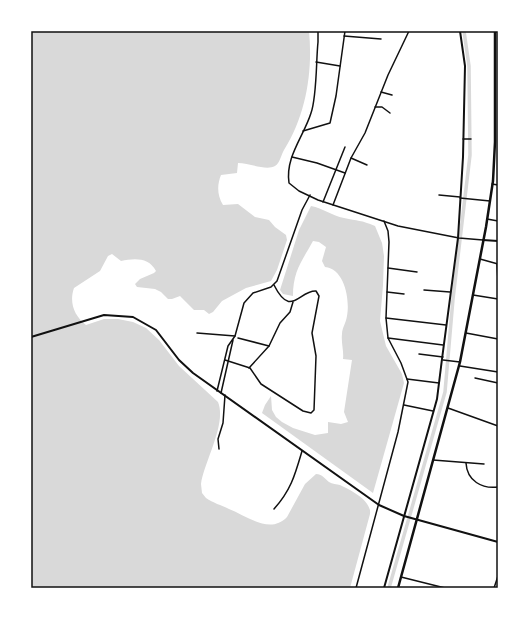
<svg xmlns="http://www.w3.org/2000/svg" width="529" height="619" viewBox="0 0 529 619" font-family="'Noto Sans',sans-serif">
<rect width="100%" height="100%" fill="#fff"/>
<g fill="#d9d9d9">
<path d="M31,31H309C313,72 306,115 284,150C281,155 280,163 275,166C266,171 249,163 238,163L237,173L221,175C217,185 217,195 223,205L238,204L255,217L269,220L275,227L286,235L287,240L277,270L271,281L246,288L222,301L213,312L209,314L204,310H194L180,296L172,299H168L161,292L155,289L137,287L135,284L140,279L154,273L156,271C149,257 134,258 121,261L112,254L108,256L100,271L74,288C69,302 74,316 86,325L104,319H118L133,322L146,328L159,340L179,366L218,402C227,424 204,462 201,484L202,493L206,498C213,503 221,505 229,509C247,516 270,535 287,517L305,484L316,474C322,474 324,478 329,482C332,484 337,484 340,485C351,490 372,501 370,514L350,588H31Z"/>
<path d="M311,206C323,208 332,216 344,218C358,221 361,220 375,226L382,243L384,256L383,285L380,321L386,346L402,374L404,383L373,493L262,413L265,405L271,396L272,410L276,417L282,422L293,428L315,435L328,433V422L341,424L348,422L344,412L352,360L343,359C344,351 341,343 342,334C342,328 346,323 347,316C350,300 345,269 325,267L322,261L326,247L319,242L313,241C302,261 293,271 293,296L283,294L280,290L299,230Z"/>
</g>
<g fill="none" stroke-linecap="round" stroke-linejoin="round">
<path stroke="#d9d9d9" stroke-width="3.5" d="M389,588L445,392L453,299L470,155L469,66L464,31"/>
<g stroke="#111" stroke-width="1.5">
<path d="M318,31V42C316,61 317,96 311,113C304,136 285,157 289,183L299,191L318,200L398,226L459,238L483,240"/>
<path d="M344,36L381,39"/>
<path d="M316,62L340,66"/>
<path d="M381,92L392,95"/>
<path d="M375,107H382L390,113"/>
<path d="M303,131L330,123L336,96L345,31"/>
<path d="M463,139H471"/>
<path d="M292,157L317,163L345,173"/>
<path d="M351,158L367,165"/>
<path d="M492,184L498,185"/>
<path d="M439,195L460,197"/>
<path d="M460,198L490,201"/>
<path d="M323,202L345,147"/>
<path d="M333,205L351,158L365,133L388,75L409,31"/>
<path d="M487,219L498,221"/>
<path d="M480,259L498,264"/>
<path d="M497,264L498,281"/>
<path d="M388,268L417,272"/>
<path d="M424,290L450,292"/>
<path d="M387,292L404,294"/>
<path d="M473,295L498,299"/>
<path d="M386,318L446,325"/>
<path d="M197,333L235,336"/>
<path d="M466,333L498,339"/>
<path d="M238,338L269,346"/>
<path d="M388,338L443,345"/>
<path d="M419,354L443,357"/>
<path d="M225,360L250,368L261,384L303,411L311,413L314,410L316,356L312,333L319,296L316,291C299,290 291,319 274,285"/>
<path d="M443,360L460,362"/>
<path d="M460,366L498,372"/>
<path d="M249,368L269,346L280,323L290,312L293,302"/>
<path d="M475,378L498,383"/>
<path d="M407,379L439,383"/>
<path d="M217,391L228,346L235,336L244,303L253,293L271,287L277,281L302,210L310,195"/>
<path d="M221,393L233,340"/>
<path d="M404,405L433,411"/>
<path d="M448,408L498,426"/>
<path d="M219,449L218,439L223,423L225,395"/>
<path d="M433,460L484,464"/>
<path d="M466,463C467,481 482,489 498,487"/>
<path d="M274,509C291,490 295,475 302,451"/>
<path d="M401,577L445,588"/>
<path d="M356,588L398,432L408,382L401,363L388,338L386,318L389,242L388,231L384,221"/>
<path d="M494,588L498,576"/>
</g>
<g stroke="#111" stroke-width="2">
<path d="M483,240L498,241"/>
<path d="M31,337L104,315L133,317L156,330L179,360L193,373L379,505L404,516L498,542"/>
</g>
<path stroke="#111" stroke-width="2" d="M384,588L437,399L442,359L458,238L463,157L465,66L460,31"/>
<path stroke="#111" stroke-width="2.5" d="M398,588L460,362L486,227L493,181L495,142V31"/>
</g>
<rect width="529" height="619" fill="none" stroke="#ffffff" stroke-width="64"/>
<rect x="32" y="32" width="465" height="555" fill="none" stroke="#111" stroke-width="1.5"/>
</svg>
